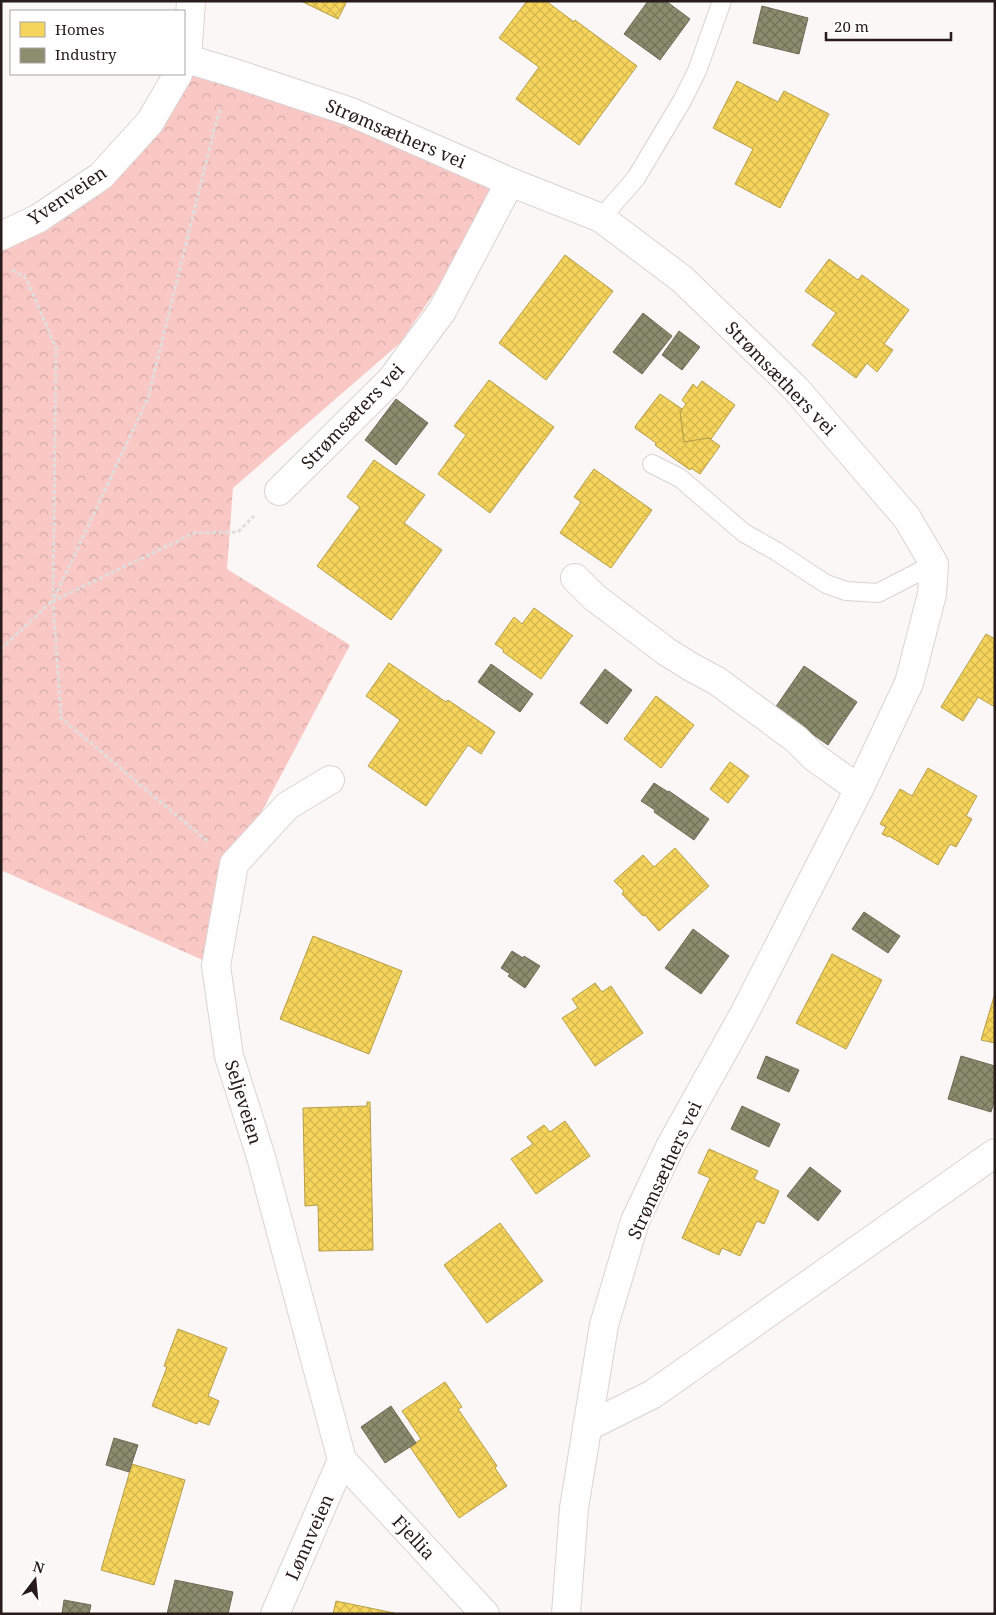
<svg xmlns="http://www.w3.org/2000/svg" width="996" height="1615" viewBox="0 0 996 1615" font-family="'Noto Serif',serif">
<defs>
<pattern id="forest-crowns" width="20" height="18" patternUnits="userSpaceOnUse" patternTransform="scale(1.25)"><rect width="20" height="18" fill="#f9c8c4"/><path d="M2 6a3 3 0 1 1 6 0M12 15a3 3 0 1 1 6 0" fill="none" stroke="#d5aba8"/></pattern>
<pattern id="homes-cross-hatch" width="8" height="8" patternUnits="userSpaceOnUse" patternTransform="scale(1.25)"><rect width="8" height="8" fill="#f6d55c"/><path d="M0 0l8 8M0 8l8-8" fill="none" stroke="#d3b64f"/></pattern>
<pattern id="industry-cross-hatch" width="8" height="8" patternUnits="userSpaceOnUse" patternTransform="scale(1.25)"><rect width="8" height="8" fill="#8c8c6e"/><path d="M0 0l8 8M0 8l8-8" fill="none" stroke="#72725a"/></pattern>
</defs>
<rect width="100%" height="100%" fill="#fbf7f7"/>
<path fill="url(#forest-crowns)" d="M184,64L510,182L400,343L233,488L227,569L350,645L234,864L216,966L3,871L1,874V236L101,176Z"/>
<g fill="url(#homes-cross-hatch)" stroke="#b89e48">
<path d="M301,1H347L338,19Z"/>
<path d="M527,1H546L574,22L575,20L637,66L579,145L516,99L539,67L499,38Z"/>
<path d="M737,81L778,102L784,91L829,114L780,208L735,184L753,149L713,128Z"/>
<path d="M565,255L613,291L546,380L499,343Z"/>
<path d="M829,259L858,280L862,275L909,310L884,344L893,350L877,372L867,363L856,378L812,345L836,313L805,291Z"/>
<path d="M489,380L554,427L490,513L438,474L466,435L454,426Z"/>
<path d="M702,381L735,405L711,439L709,438L684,442L680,412L686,404L682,400L693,384L697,388Z"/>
<path d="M660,394L682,409L680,412L684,442L709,438L720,446L700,474L691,468L690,470L655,445L656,443L635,428L636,425Z"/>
<path d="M374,460L425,495L404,523L442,550L391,620L317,566L360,507L347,497Z"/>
<path d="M594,469L652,510L611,568L560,533L581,502L574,497Z"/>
<path d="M534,608L573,636H572L541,679L503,652L504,650L495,644L514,617L522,624Z"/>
<path d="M986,634L995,639V707L978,697L963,721L941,707Z"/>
<path d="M389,663L446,702L448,700L495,732L481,754L468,745L426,806L368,766L400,720L366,696Z"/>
<path d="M656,696L694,725L661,768L624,739Z"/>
<path d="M730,762L749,776L728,803L710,789Z"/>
<path d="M928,768L977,796L966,816L972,819L956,847L950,844L938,865L889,836L888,837L882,834L886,827L880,824L900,789L912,796Z"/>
<path d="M675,848L709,886L659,931L645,915L643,916L622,894L624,891L614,881L643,855L654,867Z"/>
<path d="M313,936L402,971L369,1054L280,1019Z"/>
<path d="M832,954L882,980L846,1049L796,1023Z"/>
<path d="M595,983L602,992L611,986L643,1033L595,1066L562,1018L578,1008L572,999Z"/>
<path d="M995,993V1043L981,1040Z"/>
<path d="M367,1102H370L373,1250L319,1251L318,1205L305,1206L303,1108L367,1106Z"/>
<path d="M565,1121L590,1156L536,1194L511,1159L533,1144L527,1137L544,1125L550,1132Z"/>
<path d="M709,1149L758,1171L754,1179L779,1191L764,1224L757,1221L740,1256L722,1248L719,1255L682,1238L710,1178L698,1173Z"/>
<path d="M500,1223L543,1281L487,1323L444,1265Z"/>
<path d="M178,1329L227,1348L208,1396L219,1401L209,1425L198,1421L197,1424L152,1406L167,1367L164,1366Z"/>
<path d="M445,1382L462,1407L458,1409L497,1466L495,1468L507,1486L459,1518L410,1447L421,1439L402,1411Z"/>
<path d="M132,1464L185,1480L154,1585L101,1570Z"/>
<path d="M336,1601L394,1613L333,1614Z"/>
</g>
<g fill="url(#industry-cross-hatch)" stroke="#6e6a55">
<path d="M648,1H666L690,19L660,60L624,34Z"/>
<path d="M762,6L808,18L799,54L753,43Z"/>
<path d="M643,313L672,336L642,374L613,352Z"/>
<path d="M679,331L700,347L682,370L662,355Z"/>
<path d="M396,399L428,423L396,465L365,440Z"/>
<path d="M491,664L533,694L520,712L478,682Z"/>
<path d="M804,666L857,702L828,745L775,708Z"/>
<path d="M605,669L632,690L607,724L580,703Z"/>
<path d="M654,783L668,792L669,791L709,819L694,840L654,812L655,810L641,801Z"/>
<path d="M864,912L900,936L888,953L852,929Z"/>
<path d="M693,929L729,956L701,994L665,968Z"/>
<path d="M512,951L523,958L524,956L540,966L525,988L508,976L510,974L501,968Z"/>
<path d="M766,1056L799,1070L789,1092L757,1078Z"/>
<path d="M961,1056L995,1066V1099L991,1112L948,1099Z"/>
<path d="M742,1106L780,1124L769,1147L731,1129Z"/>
<path d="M810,1167L841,1191L818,1221L787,1196Z"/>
<path d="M391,1406L416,1443L385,1463L361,1427Z"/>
<path d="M114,1438L138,1445L129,1472L106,1465Z"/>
<path d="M175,1580L233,1592L228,1614H167Z"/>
<path d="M64,1600L91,1605L89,1614H62Z"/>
</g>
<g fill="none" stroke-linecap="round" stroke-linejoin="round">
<defs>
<g id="service">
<path d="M601,218L636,178L682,101L697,71L722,1"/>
<path d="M652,464L680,478L744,533L776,551L826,584L846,591L878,593L934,564"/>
</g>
<g id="minor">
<path d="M187,59L234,73L351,112L510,182L601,218L682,279L796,389L907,518L934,564L932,594L909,683L859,789L744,1014L671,1145L635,1221L604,1325L574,1508L566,1614"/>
<path d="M184,64L187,59L191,1"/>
<path d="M1,236L39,218L101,176L150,122L178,74"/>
<path d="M279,491L391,380L442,311L510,182"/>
<path d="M575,578L594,597L667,652L691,667L717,681L796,739L814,757L859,789"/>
<path d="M330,780L287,806L234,864L216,966L229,1056L261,1157L342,1460L485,1614"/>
<path d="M587,1427L653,1394L995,1153"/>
<path d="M275,1614L342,1460"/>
</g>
</defs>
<use href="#service" stroke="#dbd3d3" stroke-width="20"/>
<use href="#minor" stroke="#dbd3d3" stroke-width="30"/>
<g stroke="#dfdddd" stroke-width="3" stroke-dasharray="4 2.5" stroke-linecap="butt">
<path d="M12,270L26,278L56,348L53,601L194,533L238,532L254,516"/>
<path d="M1,649L52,601"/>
<path d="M207,841L61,718L53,601L148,398L214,130L221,107"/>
</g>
<use href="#service" stroke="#fefefe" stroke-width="18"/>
<use href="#minor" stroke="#fefefe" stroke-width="28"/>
</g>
<g text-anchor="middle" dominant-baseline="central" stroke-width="5" stroke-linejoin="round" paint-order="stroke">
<g font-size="18" fill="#271c1a" stroke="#fff">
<text transform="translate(396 133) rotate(23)">Strømsæthers vei</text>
<text transform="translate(67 195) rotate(-34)">Yvenveien</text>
<text transform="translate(781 378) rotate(46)">Strømsæthers vei</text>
<text transform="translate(352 416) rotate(-46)">Strømsæters vei</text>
<text transform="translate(244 1102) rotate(73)">Seljeveien</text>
<text transform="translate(664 1170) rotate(-65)">Strømsæthers vei</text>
<text transform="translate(309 1537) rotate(-66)">Lønnveien</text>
<text transform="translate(414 1537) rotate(47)">Fjellia</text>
</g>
</g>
<rect width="996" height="1615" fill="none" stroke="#271c1a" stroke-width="5"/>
<rect x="10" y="10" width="175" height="65" fill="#ffffff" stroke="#a9a4a3"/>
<rect x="20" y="22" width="25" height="15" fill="#f6d55c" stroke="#a9a4a3"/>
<text x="55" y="35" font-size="15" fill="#271c1a">Homes</text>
<rect x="20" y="48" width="25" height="15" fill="#8c8c6e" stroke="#a9a4a3"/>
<text x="55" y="60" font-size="15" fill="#271c1a">Industry</text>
<g transform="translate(35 1580) rotate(16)" stroke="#ffffff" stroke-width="4" paint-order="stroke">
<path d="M0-4L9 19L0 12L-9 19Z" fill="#271c1a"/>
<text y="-8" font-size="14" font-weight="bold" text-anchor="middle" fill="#271c1a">N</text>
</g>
<path d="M826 32v8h125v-8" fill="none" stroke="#271c1a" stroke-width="2.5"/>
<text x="834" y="32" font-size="15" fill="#271c1a" stroke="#ffffff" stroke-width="4" paint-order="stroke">20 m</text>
</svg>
